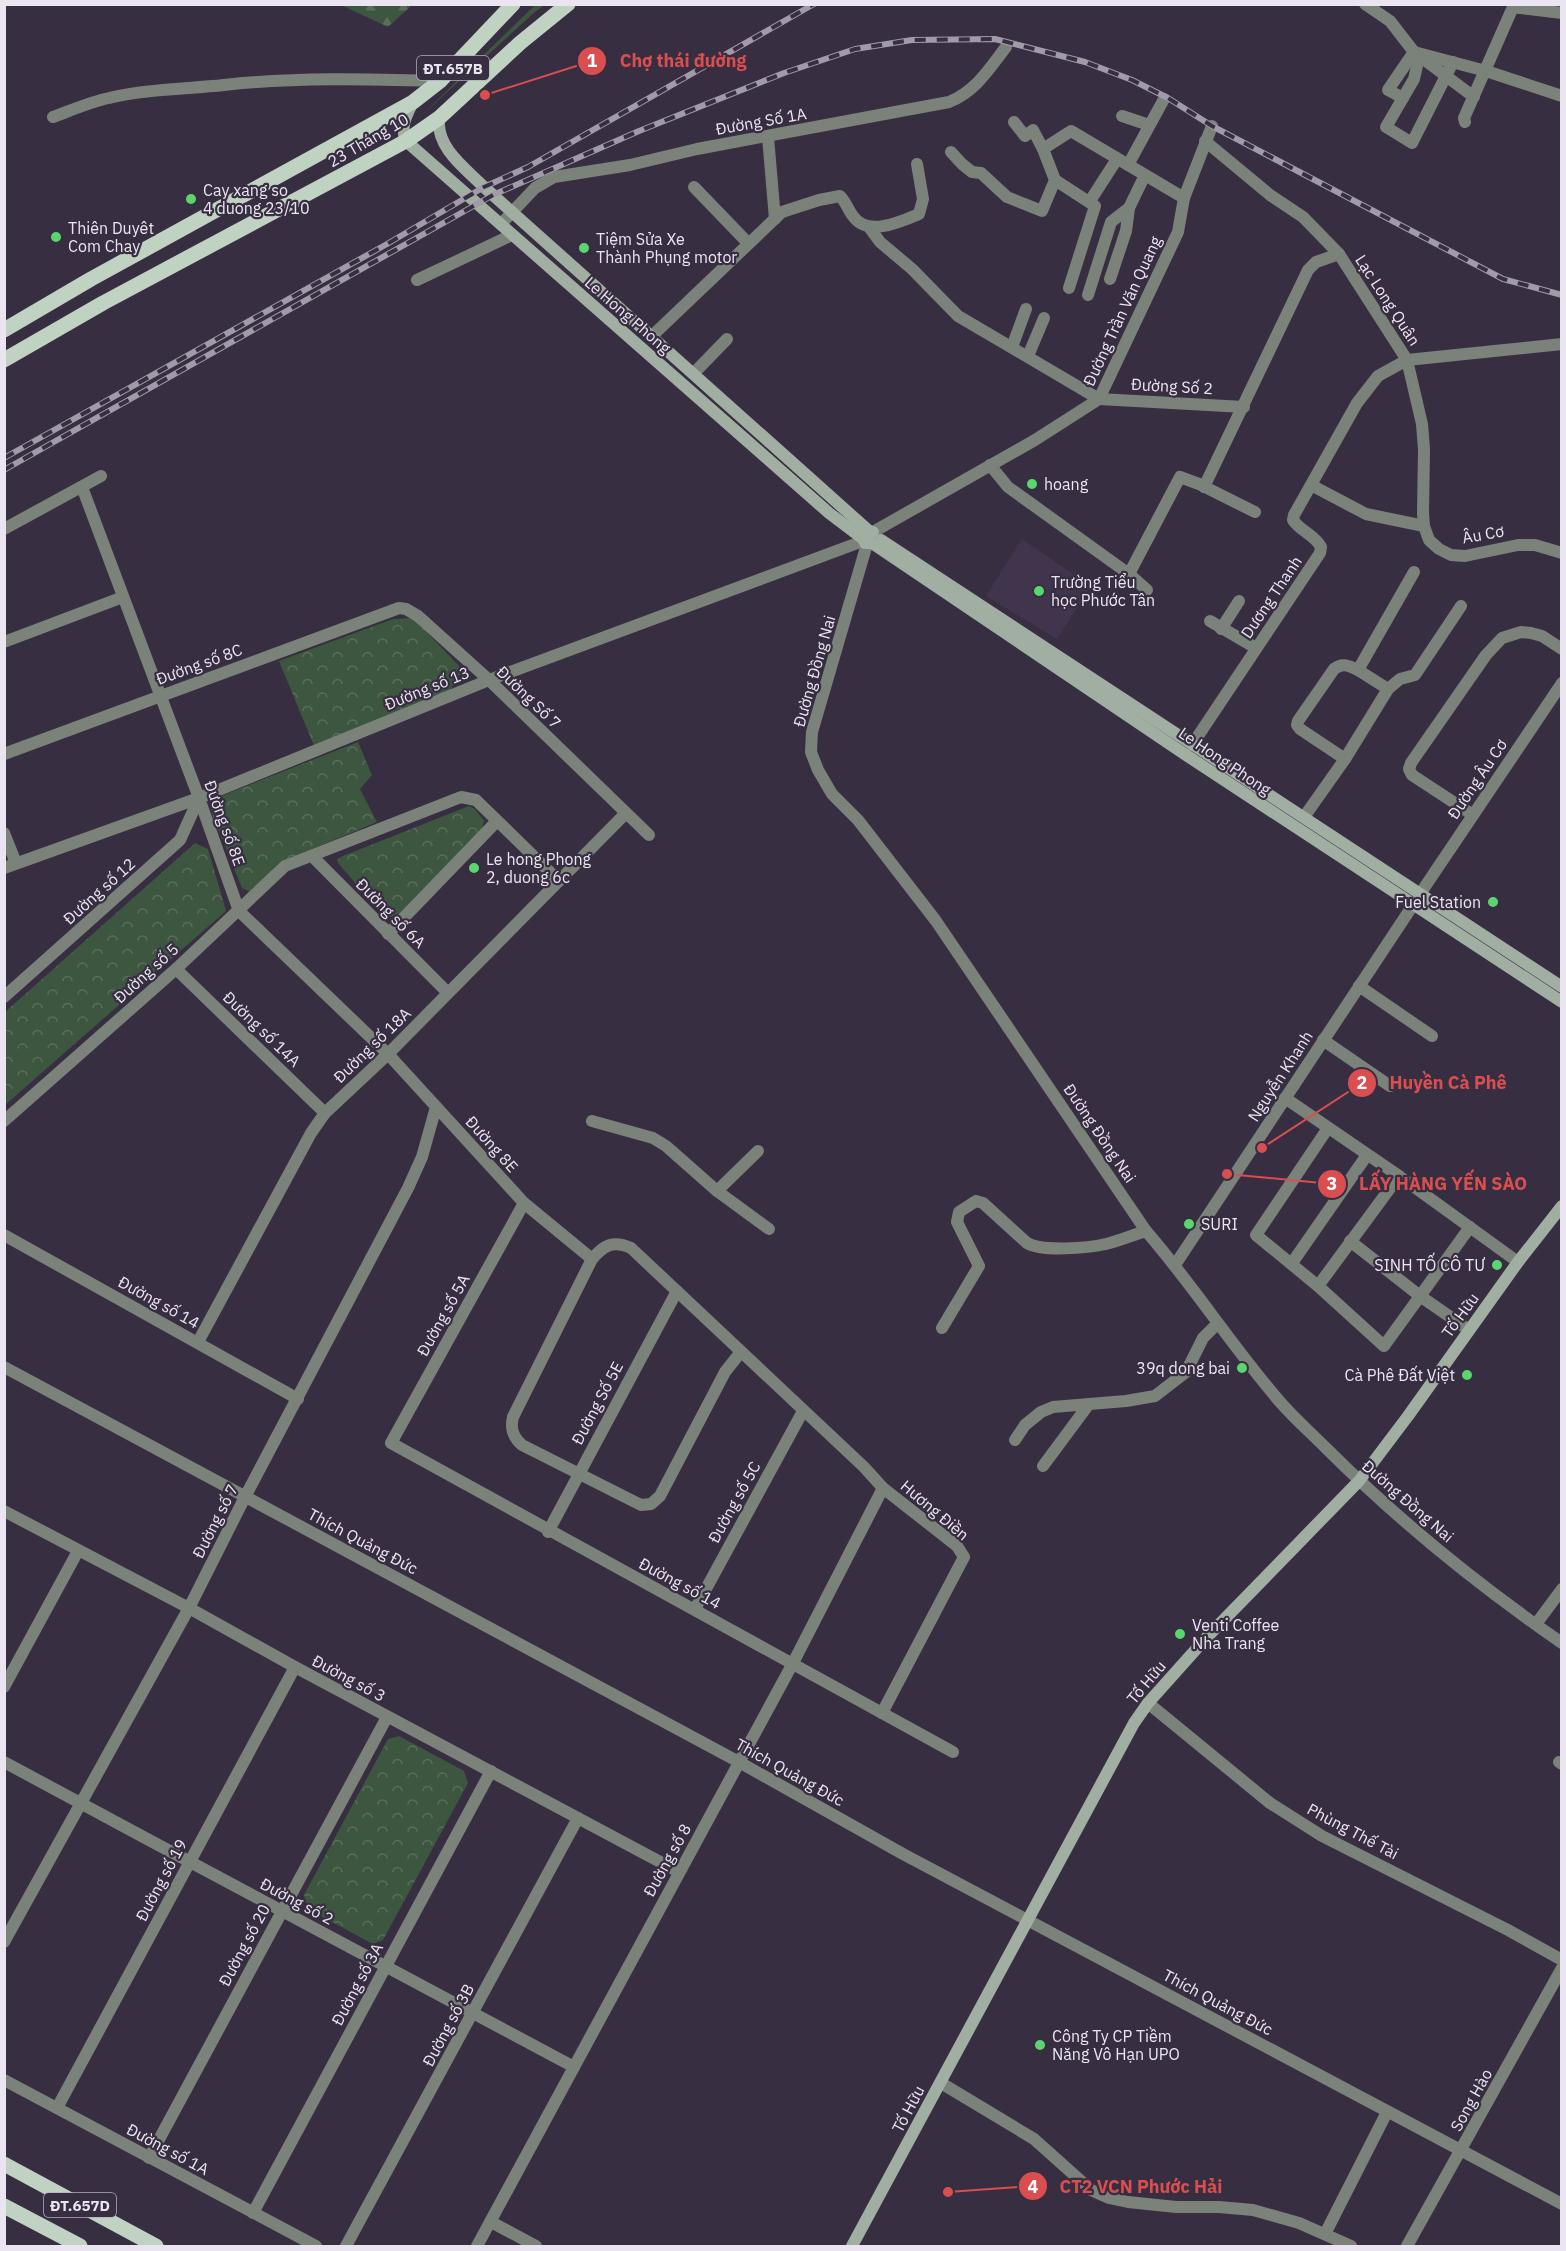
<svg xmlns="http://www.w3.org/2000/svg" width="1566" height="2251" viewBox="0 0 1566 2251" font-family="'IBM Plex Sans',sans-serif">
<defs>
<pattern id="forest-firs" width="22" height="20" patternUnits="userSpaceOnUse" patternTransform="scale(1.5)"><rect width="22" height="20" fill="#3d563f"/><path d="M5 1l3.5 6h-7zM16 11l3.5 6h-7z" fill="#596e5b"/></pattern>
<pattern id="park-crowns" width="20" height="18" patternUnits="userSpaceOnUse" patternTransform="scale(1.5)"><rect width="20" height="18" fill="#3d563f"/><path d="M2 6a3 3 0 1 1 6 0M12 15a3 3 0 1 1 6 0" fill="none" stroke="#596e5b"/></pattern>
</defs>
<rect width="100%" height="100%" fill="#382e41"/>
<path fill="#41344d" d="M1022,539L1091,586L1057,639L986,596Z"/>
<path fill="#3d563f" d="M535,5H545L536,11L421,116Z"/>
<path fill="url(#forest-firs)" d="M341,5H412L388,27Z"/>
<g fill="url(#park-crowns)">
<path d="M413,618L463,670L450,690L315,748L279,661L393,619Z"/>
<path d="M358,742L372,775L360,789L377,822L288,859L250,892L242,888L212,814L211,800Z"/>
<path d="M469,806L475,809L484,821L482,828L399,914L390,917L384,916L338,863L337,859L343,856Z"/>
<path d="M195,843L208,849L226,911L5,1105V1012Z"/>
<path d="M399,1736L464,1771L468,1783L383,1940L373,1944L308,1909L304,1895L388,1739Z"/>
</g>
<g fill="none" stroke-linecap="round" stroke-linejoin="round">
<g stroke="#7a827a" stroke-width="12">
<path d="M1365,4L1390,21L1414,52L1474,97"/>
<path d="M1414,52L1417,66L1414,79L1386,127L1412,143L1453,62"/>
<path d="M1414,52L1486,71L1562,96"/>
<path d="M1403,98L1388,90L1414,52"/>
<path d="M1122,116L1149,125"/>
<path d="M53,117C72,110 90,102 109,98C147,89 186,89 224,85C296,77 367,79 440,81"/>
<path d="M1465,122L1464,118L1513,7L1562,13"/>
<path d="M768,137L775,219"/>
<path d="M1205,141L1270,195L1303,217L1339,254L1407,360L1422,424L1424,449L1423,513L1424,526L1429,540L1439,549L1451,555L1465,556L1518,545H1535L1562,553"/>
<path d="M1043,149L1071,131L1184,198"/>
<path d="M951,152L962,164L972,172L981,173L1007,197L1042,211L1055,180L1043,149L1033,130L1025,136L1014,122"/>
<path d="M1128,165L1164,99"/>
<path d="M1055,180L1095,206L1069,288"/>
<path d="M694,187L748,243"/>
<path d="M1090,201L1117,159"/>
<path d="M501,224L535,188L554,177L630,165L697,149L949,102C976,91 989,69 1006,47"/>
<path d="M869,227L880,242L912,269L958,316L1099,399L1244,407"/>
<path d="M1110,279L1126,231L1129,208"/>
<path d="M417,280L512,235"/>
<path d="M1088,295L1111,222L1129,208L1145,175"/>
<path d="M652,336L782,212L819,200L840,196C846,202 848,210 853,216C867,237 900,222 919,214L923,199L917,164"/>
<path d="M1012,347L1026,309"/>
<path d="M1028,356L1044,318"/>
<path d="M694,373L727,339"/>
<path d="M990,465L1008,487L1129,574L1147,590"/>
<path d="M1311,485L1366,514L1424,526"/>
<path d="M82,487L199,798L239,911L388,1054L524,1203L592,1259"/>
<path d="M1204,487L1308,270L1316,262L1339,254"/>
<path d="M4,529L101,476"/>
<path d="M873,532L1035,440L1099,399L1178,232L1184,198L1212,126"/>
<path d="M1129,574L1180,477L1199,484L1255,512"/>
<path d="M1210,621L1256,648"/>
<path d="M1221,629L1239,601"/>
<path d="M4,642L123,597"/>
<path d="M1358,670L1388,689"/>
<path d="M1192,745L1320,553L1321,547C1315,535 1300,531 1293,520L1294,515L1357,403L1378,376L1407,360"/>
<path d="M4,754L399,608L406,609L418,616L489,680L649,835"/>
<path d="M1345,759L1300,729L1297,725L1298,721L1334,669C1343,662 1349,666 1358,670L1414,572"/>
<path d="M1473,815L1412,775L1409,769L1411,763L1486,655L1502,638L1521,632L1531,633L1542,636L1562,649"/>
<path d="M1304,817L1345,759L1388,689L1400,679L1415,675L1461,606"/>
<path d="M4,833L16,863"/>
<path d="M312,856L448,993"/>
<path d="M1420,894L1562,683"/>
<path d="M388,934L497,821"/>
<path d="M176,969L325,1113"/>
<path d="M1359,986L1432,1036"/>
<path d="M4,997L180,840L199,798"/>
<path d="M1323,1040L1390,1086"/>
<path d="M1285,1098L1399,1176L1518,1262"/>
<path d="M4,1121L176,969L285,866L461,797L476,800L559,881"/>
<path d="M592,1121L653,1138L666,1146L717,1191L769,1229"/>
<path d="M1328,1128L1256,1235L1318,1286L1384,1346L1470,1227"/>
<path d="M717,1191L758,1151"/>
<path d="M524,1203L391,1443L953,1752"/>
<path d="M4,1235L298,1399"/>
<path d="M1350,1241L1420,1296L1469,1330"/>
<path d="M1292,1263L1367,1155"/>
<path d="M1175,1265L1413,905"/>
<path d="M1318,1286L1399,1176"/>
<path d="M942,1328L979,1266L957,1222L959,1212L976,1201L983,1203L1027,1243C1042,1252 1088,1248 1106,1244C1119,1241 1133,1235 1146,1231"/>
<path d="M198,1342L311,1133L325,1113L388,1054L625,814"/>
<path d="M740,1353L725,1372L660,1496L651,1504L641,1505L522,1445C513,1437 510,1429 513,1417L592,1259C604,1245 613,1240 631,1248L864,1467L883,1488L957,1546L964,1557L882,1713"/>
<path d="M1015,1440L1025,1425L1041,1412L1053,1407L1126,1401L1155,1396L1186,1372L1203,1338L1217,1324"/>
<path d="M1043,1466L1089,1404"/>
<path d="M4,1511L189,1608L295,1667L679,1872"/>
<path d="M548,1532L677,1291"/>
<path d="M695,1609L803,1411"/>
<path d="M1536,1624L1562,1589"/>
<path d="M4,1687L78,1551"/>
<path d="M1148,1703L1270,1803L1322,1836L1508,1930L1562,1960"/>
<path d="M4,1762C194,1864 384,1967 574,2067"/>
<path d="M1559,1762L1562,1764"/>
<path d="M4,1942L189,1608L245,1497L408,1188L422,1157L436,1107"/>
<path d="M4,2080L316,2246"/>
<path d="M941,2083L1034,2139L1091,2190L1109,2198L1128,2202L1176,2207H1219L1253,2210L1299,2223L1351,2246"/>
<path d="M57,2108L295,1667"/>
<path d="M149,2158L387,1717"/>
<path d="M253,2213L491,1771"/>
<path d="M491,2222L536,2246"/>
<path d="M1325,2234L1387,2112"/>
<path d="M346,2246L578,1818"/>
<path d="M477,2246L793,1663L883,1488"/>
<path d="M1407,2246L1562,1968"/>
</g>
<g stroke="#7a827a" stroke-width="12">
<path d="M1407,360L1562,344"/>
<path d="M867,544L812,732L811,752L818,770L832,794L858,820L936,921L1146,1231C1194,1286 1233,1348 1281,1403C1295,1419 1311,1433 1326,1448C1398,1520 1478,1585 1562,1643"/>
<path d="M4,868L199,798L489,680L863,541"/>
<path d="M4,1367L739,1762L903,1854L1562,2204"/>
</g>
<g stroke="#a1afa2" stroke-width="12">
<path d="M413,102C406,116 400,126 406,141L829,513L862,538"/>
<path d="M439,118C436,148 465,168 484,187L869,531L873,532"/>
<path d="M869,531L862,536L865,543H872L1186,755L1562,1002"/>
<path d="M881,540L1562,987"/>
<path d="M852,2246L1134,1723L1148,1703L1207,1637L1359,1481L1408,1416L1518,1262L1562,1206"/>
</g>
<g stroke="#c0d2c1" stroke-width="15">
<path d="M4,330L91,279L413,102L440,81L513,4"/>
<path d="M4,360L103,303L406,141L439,118L520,43L568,4"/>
<path d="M4,2164L156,2246"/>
<path d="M4,2206L80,2246"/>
</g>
<defs>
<g id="rail">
<path d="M4,458L387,244L484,187L528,167L814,4"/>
<path d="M4,470L493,195L639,131L784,73L855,49L912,40L995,39L1085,62L1132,80L1168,98L1212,126L1503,279L1562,295"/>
</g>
</defs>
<use href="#rail" stroke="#a19aa9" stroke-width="6"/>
<use href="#rail" stroke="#382e41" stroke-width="4" stroke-dasharray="11" stroke-linecap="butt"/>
</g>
<g fill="#5bd56e" stroke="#382e41" stroke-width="2">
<circle cx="191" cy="199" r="6"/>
<circle cx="56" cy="237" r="6"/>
<circle cx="584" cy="248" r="6"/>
<circle cx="1032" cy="484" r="6"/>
<circle cx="1039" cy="591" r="6"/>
<circle cx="474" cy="868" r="6"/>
<circle cx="1493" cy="902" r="6"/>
<circle cx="1189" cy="1224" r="6"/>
<circle cx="1497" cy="1265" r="6"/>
<circle cx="1242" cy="1368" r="6"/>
<circle cx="1467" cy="1375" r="6"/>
<circle cx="1180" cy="1634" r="6"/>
<circle cx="1040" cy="2045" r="6"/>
</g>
<g text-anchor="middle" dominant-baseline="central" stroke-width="4.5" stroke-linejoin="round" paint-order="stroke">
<g fill="#382e41" stroke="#b5aebd" stroke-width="1.5">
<rect x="417" y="56" width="72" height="24" rx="4.5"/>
<rect x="44" y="2193" width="72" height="24" rx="4.5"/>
</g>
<g font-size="15" font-weight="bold" fill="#ebe5f2">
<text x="453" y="68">ĐT.657B</text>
<text x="80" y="2205">ĐT.657D</text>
</g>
<g font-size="16" fill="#ebe5f2" stroke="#382e41">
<text transform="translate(761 121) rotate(-10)">Đường Số 1A</text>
<text transform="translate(368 140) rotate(-30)">23 Tháng 10</text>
<text transform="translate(1388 300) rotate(57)">Lạc Long Quân</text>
<text transform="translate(1122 311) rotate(-65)">Đường Trần Văn Quang</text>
<text transform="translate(628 315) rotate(41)">Le Hong Phong</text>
<text transform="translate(1172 386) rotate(3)">Đường Số 2</text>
<text transform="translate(1483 534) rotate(-10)">Âu Cơ</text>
<text transform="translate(1271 597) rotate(-56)">Dương Thanh</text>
<text transform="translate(199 664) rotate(-20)">Đường số 8C</text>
<text transform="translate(814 671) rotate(-74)">Đường Đồng Nai</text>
<text transform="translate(427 688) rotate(-22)">Đường số 13</text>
<text transform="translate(529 697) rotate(44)">Đường Số 7</text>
<text transform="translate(1225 761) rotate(34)">Le Hong Phong</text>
<text transform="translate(1477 779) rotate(-56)">Đường Âu Cơ</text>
<text transform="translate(225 823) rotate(70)">Đường số 8E</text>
<text transform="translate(99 891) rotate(-42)">Đường số 12</text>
<text transform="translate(391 913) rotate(45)">Đường số 6A</text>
<text transform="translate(146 973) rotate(-42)">Đường số 5</text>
<text transform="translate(262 1029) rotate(44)">Đường số 14A</text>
<text transform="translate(372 1045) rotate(-44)">Đường số 18A</text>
<text transform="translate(1280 1076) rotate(-57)">Nguyễn Khanh</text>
<text transform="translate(1100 1133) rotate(56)">Đường Đồng Nai</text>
<text transform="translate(492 1144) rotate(48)">Đường 8E</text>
<text transform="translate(159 1302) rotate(29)">Đường số 14</text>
<text transform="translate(443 1315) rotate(-61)">Đường số 5A</text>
<text transform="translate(1460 1315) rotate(-54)">Tố Hữu</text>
<text transform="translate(597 1403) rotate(-62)">Đường Số 5E</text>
<text transform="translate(1408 1501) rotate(41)">Đường Đồng Nai</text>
<text transform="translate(734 1502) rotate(-61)">Đường số 5C</text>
<text transform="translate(935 1510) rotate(40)">Hương Điền</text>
<text transform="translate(215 1521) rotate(-63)">Đường số 7</text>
<text transform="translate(363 1541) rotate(28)">Thích Quảng Đức</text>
<text transform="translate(680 1583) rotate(28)">Đường số 14</text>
<text transform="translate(349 1678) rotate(28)">Đường số 3</text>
<text transform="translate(1146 1682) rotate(-50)">Tố Hữu</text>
<text transform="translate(790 1772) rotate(29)">Thích Quảng Đức</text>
<text transform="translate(1353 1831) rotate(28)">Phùng Thế Tài</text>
<text transform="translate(667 1860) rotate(-61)">Đường số 8</text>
<text transform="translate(161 1880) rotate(-62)">Đường số 19</text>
<text transform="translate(297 1901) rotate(28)">Đường số 2</text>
<text transform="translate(244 1945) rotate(-62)">Đường số 20</text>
<text transform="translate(357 1984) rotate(-62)">Đường số 3A</text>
<text transform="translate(1218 2002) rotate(28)">Thích Quảng Đức</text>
<text transform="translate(448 2025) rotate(-62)">Đường số 3B</text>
<text transform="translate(1471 2100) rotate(-61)">Song Hào</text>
<text transform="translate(908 2109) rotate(-62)">Tố Hữu</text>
<text transform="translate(168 2149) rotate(28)">Đường số 1A</text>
</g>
<g font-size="16" fill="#ebe5f2" stroke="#382e41" text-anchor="start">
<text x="203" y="190">Cay xang so<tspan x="203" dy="18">4 duong 23/10</tspan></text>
<text x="68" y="228">Thiên Duyêt<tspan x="68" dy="18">Com Chay</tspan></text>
<text x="596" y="239">Tiệm Sửa Xe<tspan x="596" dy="18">Thành Phụng motor</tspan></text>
<text x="1044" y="484">hoang</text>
<text x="1051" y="582">Trường Tiểu<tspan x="1051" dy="18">học Phước Tân</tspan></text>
<text x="486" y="859">Le hong Phong<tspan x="486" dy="18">2, duong 6c</tspan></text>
<text x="1481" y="902" text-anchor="end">Fuel Station</text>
<text x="1201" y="1224">SURI</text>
<text x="1485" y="1265" text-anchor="end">SINH TỐ CÔ TƯ</text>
<text x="1230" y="1368" text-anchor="end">39q dong bai</text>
<text x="1455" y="1375" text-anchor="end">Cà Phê Đất Việt</text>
<text x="1192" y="1625">Venti Coffee<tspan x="1192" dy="18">Nha Trang</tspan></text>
<text x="1052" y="2036">Công Ty CP Tiềm<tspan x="1052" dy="18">Năng Vô Hạn UPO</tspan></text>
</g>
</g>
<path fill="none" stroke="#da4e50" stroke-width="2" d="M485 95L592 61M1262 1148L1362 1083M1227 1174L1332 1184M948 2192L1033 2186"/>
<g fill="#da4e50" stroke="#382e41" stroke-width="2">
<circle cx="485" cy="95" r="6"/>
<circle cx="1262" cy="1148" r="6"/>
<circle cx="1227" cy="1174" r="6"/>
<circle cx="948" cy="2192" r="6"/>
<circle cx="592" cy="61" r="15"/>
<circle cx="1362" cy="1083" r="15"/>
<circle cx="1332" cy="1184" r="15"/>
<circle cx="1033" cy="2186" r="15"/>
</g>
<g font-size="18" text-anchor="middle" font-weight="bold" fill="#fff">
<text x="592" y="67">1</text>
<text x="1362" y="1089">2</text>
<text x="1332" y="1190">3</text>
<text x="1033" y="2193">4</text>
</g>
<g font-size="18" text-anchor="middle" font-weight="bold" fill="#da4e50" stroke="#382e41" stroke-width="4.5" stroke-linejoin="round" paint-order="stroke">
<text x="683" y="67">Chợ thái đường</text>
<text x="1448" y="1089">Huyền Cà Phê</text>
<text x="1443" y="1190">LẤY HÀNG YẾN SÀO</text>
<text x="1141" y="2193">CT2 VCN Phước Hải</text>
</g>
<rect width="1566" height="2251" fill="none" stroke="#ebe5f2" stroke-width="12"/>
</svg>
